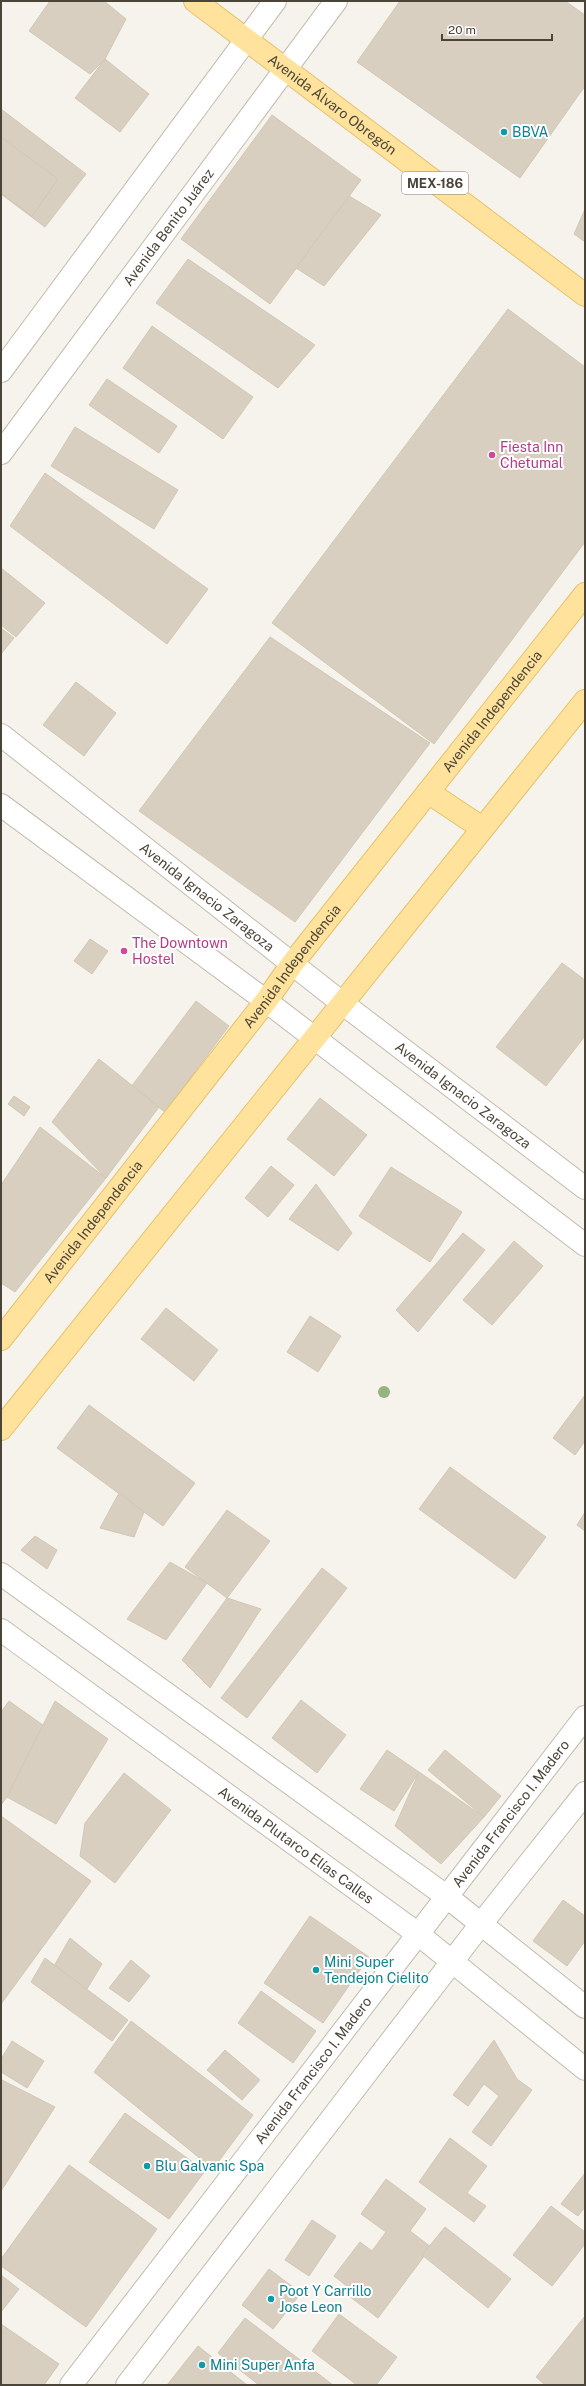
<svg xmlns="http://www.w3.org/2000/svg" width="586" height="2386" viewBox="0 0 586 2386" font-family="'Public Sans',sans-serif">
<rect width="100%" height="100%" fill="#f6f3ec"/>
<g fill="#d8cfc1" stroke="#d3c7b4">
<path d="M50,1H104L126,19L105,59L90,74L29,31Z"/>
<path d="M400,1H565L585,15V86L520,178L357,62Z"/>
<path d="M105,59L149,94L120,132L75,98Z"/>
<path d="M1,109L86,174L45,227L1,194Z"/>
<path d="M272,115L361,180L270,304L181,239Z"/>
<path d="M1,137L58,179L32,216L1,193Z"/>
<path d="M349,196L381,215L324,286L296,268Z"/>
<path d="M585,209V242L574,234Z"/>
<path d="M188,259L315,345L278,388L156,303Z"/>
<path d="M508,309L585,367V542L434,744L272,623Z"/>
<path d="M152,326L253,397L223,439L123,368Z"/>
<path d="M107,379L177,426L159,453L89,405Z"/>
<path d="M75,427L178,490L154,529L51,466Z"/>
<path d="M45,473L208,589L167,644L10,526Z"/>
<path d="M1,568L45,603L16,637L1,625Z"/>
<path d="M1,628L14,638L1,654Z"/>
<path d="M270,637L430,743L295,922L139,811Z"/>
<path d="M76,682L116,713L84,756L43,725Z"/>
<path d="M90,939L108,951L92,974L74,961Z"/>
<path d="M562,963L585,980V1036L546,1086L496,1047Z"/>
<path d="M196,1001L229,1026L165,1112L131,1087Z"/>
<path d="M99,1059L159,1107L106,1178L52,1122Z"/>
<path d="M14,1096L30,1107L24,1116L8,1104Z"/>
<path d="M320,1098L367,1135L334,1176L287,1139Z"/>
<path d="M40,1127L106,1178L15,1292L1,1283V1185Z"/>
<path d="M271,1166L294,1185L268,1217L245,1198Z"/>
<path d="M391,1167L462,1212L430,1262L359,1216Z"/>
<path d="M316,1184L352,1233L338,1251L289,1219Z"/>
<path d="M463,1233L485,1250L418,1332L396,1310Z"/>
<path d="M514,1241L543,1266L492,1325L463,1300Z"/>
<path d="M166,1308L218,1350L194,1381L141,1339Z"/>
<path d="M310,1316L341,1336L318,1372L287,1352Z"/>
<path d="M585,1395V1441L575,1455L553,1438Z"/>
<path d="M89,1405L195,1483L163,1526L57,1448Z"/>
<path d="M450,1467L546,1537L515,1579L419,1509Z"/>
<path d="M119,1493L144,1512L134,1537L100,1528Z"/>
<path d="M227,1510L270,1541L227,1598L185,1567Z"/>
<path d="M585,1512V1531L577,1525Z"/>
<path d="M35,1536L57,1550L47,1569L21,1550Z"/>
<path d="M170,1562L207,1583L166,1640L127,1619Z"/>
<path d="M322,1568L347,1588L247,1718L221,1698Z"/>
<path d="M227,1598L261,1609L210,1688L182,1660Z"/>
<path d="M301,1700L346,1735L317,1773L272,1738Z"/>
<path d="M9,1701L54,1733L1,1805V1712Z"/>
<path d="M55,1701L108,1739L56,1824L7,1797Z"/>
<path d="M387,1750L419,1772L394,1811L360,1789Z"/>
<path d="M445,1750L501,1796L484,1817L428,1770Z"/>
<path d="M419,1772L484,1817L441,1864L395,1826Z"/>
<path d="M124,1773L171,1810L115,1883L80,1856L85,1823Z"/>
<path d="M1,1816L91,1881L1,2004Z"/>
<path d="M563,1900L585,1916V1941L567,1966L533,1941Z"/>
<path d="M310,1916L369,1957L323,2023L264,1983Z"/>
<path d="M70,1938L102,1964L87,1989L54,1966Z"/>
<path d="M45,1958L128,2020L112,2041L31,1982Z"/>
<path d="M131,1960L150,1976L129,2002L109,1988Z"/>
<path d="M261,1991L316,2031L293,2063L238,2023Z"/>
<path d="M131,2021L253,2115L213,2169L94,2072Z"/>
<path d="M494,2040L517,2079L532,2090L491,2146L472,2132L499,2096L484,2084L468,2106L453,2095Z"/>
<path d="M12,2041L44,2061L27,2088L1,2072V2059Z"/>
<path d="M225,2050L260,2080L242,2100L207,2070Z"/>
<path d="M2,2080L55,2107L1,2191V2082Z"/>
<path d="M125,2113L205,2171L169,2219L89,2162Z"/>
<path d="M450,2138L487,2166L467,2193L486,2206L474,2222L419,2182Z"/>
<path d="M69,2165L157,2229L86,2327L1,2266V2259Z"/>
<path d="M585,2173V2207L578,2216L561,2204Z"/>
<path d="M386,2179L426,2209L410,2231L431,2247L378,2318L349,2296L353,2291L334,2276L360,2242L372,2251L386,2232L361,2214Z"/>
<path d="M551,2206L585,2232V2244L552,2286L513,2255Z"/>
<path d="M312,2220L336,2236L309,2276L285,2260Z"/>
<path d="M445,2227L511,2279L488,2308L422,2255Z"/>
<path d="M269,2269L301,2293L273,2329L242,2305Z"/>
<path d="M1,2275L19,2289L1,2312Z"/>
<path d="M339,2314L397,2357L376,2385H357L312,2351Z"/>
<path d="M585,2316V2385H545L536,2377Z"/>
<path d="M245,2318L333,2385H259L218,2353Z"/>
<path d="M1,2324L59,2364L44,2385H1Z"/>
<path d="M198,2346L247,2385H167Z"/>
</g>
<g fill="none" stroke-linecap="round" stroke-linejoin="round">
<defs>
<g id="minor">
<path d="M1,371L275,1"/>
<path id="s1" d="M1,453L336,1"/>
<path id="s2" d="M1,735L342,1003L585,1188"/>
<path d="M1,805L266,1001L585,1245"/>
<path d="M1,1574L446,1896L585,2007"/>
<path id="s3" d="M1,1630L418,1934L585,2069"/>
<path id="s4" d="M71,2385L585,1717"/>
<path d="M127,2385L481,1924L585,1793"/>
</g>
<g id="major">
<path id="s5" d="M195,1L585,295"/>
<path d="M428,792L482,828"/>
<path id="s6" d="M1,1339L266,1001L292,964L585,594"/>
<path d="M1,1429L585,701"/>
</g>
</defs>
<use href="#minor" stroke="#c2bbae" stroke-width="24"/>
<use href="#major" stroke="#e6c16a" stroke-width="24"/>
<use href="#minor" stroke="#fff" stroke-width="22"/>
<use href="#major" stroke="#ffe39c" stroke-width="22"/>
</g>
<circle fill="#97b381" cx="384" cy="1392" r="6"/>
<g fill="#0f9aa8" stroke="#fff" stroke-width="1.5">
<circle cx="504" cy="132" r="4"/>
<circle cx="316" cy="1970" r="4"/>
<circle cx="147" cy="2166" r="4"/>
<circle cx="271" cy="2299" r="4"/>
<circle cx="202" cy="2365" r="4"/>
</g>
<g fill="#d1479c" stroke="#fff" stroke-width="1.5">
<circle cx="492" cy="455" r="4"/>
<circle cx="124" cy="951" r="4"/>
</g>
<g text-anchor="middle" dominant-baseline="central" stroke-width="4" stroke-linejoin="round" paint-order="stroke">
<rect fill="#fff" stroke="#817c74" stroke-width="1" x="402" y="172" width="66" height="22" rx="3"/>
<g font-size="13" font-weight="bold" fill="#4b4439">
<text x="435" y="183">MEX-186</text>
</g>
<g font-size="14" fill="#4b4439" stroke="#fff">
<text stroke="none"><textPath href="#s5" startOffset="172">Avenida Álvaro Obregón</textPath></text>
<text stroke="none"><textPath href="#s1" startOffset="281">Avenida Benito Juárez</textPath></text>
<text stroke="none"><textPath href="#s6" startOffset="797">Avenida Independencia</textPath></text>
<text stroke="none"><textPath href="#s2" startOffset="262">Avenida Ignacio Zaragoza</textPath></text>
<text stroke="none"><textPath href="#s6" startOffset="473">Avenida Independencia</textPath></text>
<text stroke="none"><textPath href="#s2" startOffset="586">Avenida Ignacio Zaragoza</textPath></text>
<text stroke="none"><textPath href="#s6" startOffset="149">Avenida Independencia</textPath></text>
<text stroke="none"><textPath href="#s4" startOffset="721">Avenida Francisco I. Madero</textPath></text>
<text stroke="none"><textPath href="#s3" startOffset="365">Avenida Plutarco Elías Calles</textPath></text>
<text stroke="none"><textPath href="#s4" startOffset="397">Avenida Francisco I. Madero</textPath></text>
</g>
<g font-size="14" fill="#0d838f" stroke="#fff" text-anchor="start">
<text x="512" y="132">BBVA</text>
<text x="324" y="1962">Mini Super<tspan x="324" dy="16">Tendejon Cielito</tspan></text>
<text x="155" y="2166">Blu Galvanic Spa</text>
<text x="279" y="2291">Poot Y Carrillo<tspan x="279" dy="16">Jose Leon</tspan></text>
<text x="210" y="2365">Mini Super Anfa</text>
</g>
<g font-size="14" fill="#b23c85" stroke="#fff" text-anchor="start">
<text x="500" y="447">Fiesta Inn<tspan x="500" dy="16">Chetumal</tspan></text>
<text x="132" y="943">The Downtown<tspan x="132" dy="16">Hostel</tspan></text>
</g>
</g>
<rect width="586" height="2386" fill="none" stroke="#4b4439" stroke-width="4"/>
<path d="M442 34v6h110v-6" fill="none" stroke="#4b4439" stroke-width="2"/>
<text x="448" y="34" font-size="12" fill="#4b4439" stroke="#ffffff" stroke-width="3" paint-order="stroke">20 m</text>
</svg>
